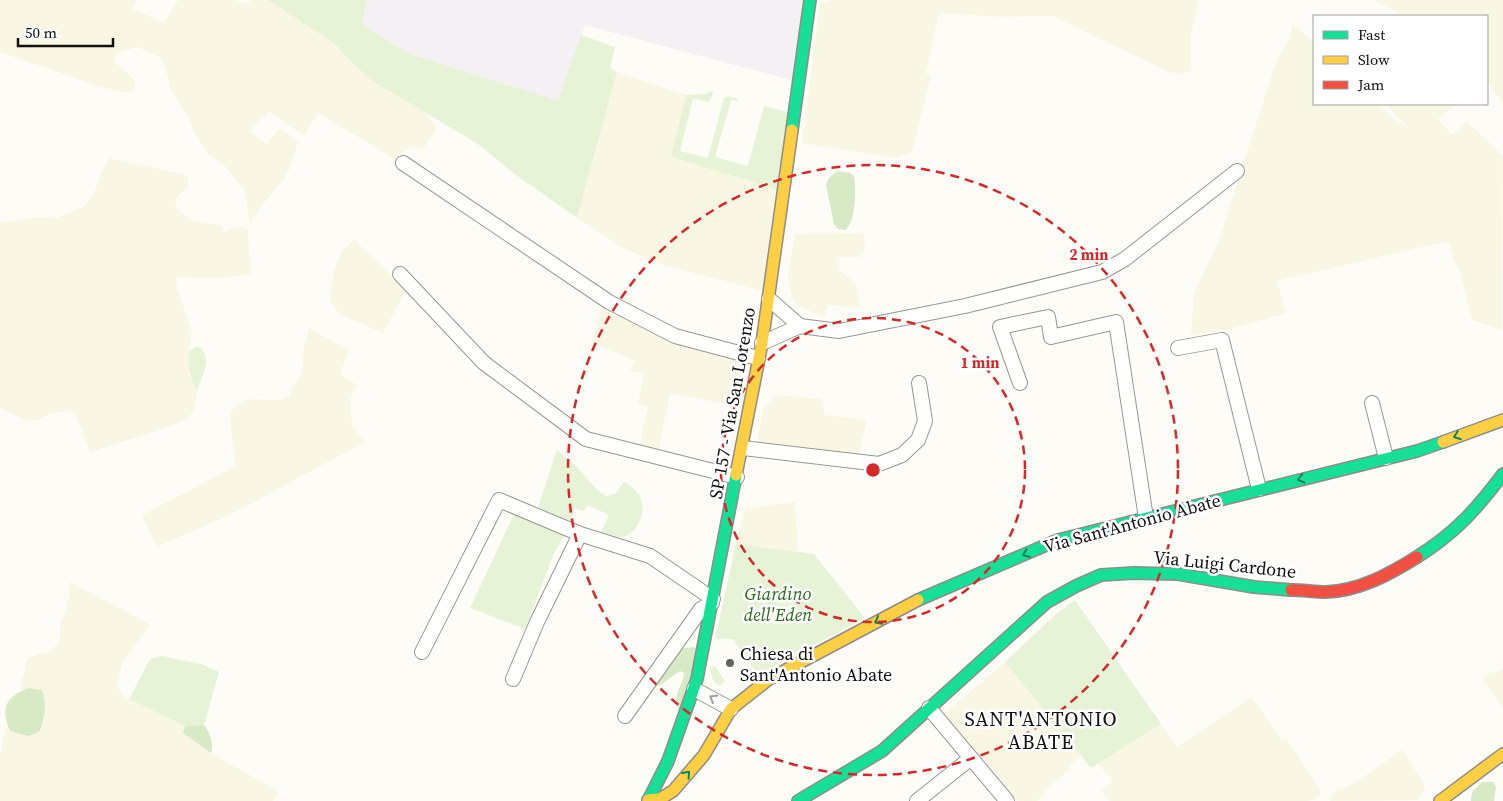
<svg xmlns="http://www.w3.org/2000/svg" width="1503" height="801" viewBox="0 0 1503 801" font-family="'Source Serif 4',serif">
<rect width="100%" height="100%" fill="#fdfcf7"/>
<path fill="#f5f0f3" d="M367,0H806L795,81L585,25L558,101L410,54L362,24Z"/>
<g fill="#f9f7e4">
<path d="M0,0H136L133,9L164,23L178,0H233L248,4L250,0H268L334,43L355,66L374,82L426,113L437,128L423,149L412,147L401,153L395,159L318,113L304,136L269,112L249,131L267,144L280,128L298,142L290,168L283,180L263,204L250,224L245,191L224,165L209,155L195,134L190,120L170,88L168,77L161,58L138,47L118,53L114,58L116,63L135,80V84L134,90L132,92L127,93L98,86L0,52Z"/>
<path d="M830,0H1199L1191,33V71L1181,74L1169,72L1053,16L1005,17L939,13L926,73L931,76L912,152L896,158L802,143L820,2H829Z"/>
<path d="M1375,0H1503V103L1487,82V16H1404Z"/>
<path d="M1292,24L1314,42V104H1379L1389,115L1410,130L1386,105L1388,104H1457L1438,119L1452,135L1467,121L1503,156L1502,330L1472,320L1460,272L1455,263L1448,241L1277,281L1286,313L1230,329L1191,335L1194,293L1219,240L1273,71L1278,57L1290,39Z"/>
<path d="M617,72L686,95L671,157L779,190L767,292L663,265L623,248L577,218Z"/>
<path d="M108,158L183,174L188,178V186L177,197L175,201L178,210L190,220L222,226L224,232L234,228L242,227L248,229L249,252L252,268L251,274L219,278L176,277L177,288L192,332L188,355L189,376L197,392L194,411L187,419L166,428L90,452L75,414L68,411L51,413L38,420L27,421L0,408V223L38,217L57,218L85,206L94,193Z"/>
<path d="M863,233L865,242L864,253L859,257H840L838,269L856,284L861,308L827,305L825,317L802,308L793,301L790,288L788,274L795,234Z"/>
<path d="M354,240L407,289L383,333L339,314L331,302L330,295L333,273L342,251Z"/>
<path d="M604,302L752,363L746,408L670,393L658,452L639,448L648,407L638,404L644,374L630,371L634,360L591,343Z"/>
<path d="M309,328L349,351L340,374L357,385L350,400L352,425L365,442L252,503L216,521L156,547L142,515L236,466L231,432L230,412L245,399L280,400L290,395L292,387L302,374L304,346Z"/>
<path d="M776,395L821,399L825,415L867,420L858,459L757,444L763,409Z"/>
<path d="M795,502L798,552L736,544L745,509Z"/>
<path d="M69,582L150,624L122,664L117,686L123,696L185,726L184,733L211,753L278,791L273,801H0V755L7,724L10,731L44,723L45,698L29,688L21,691L22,679L25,672L26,660L36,655L51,652L60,639V629L69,596Z"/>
<path d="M1005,662L1082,755L1069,765L1071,769L1045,790L1044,795L1036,801H1018L943,715Z"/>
<path d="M1503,668V708L1482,679L1491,671L1495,674Z"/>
<path d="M1252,697L1282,740L1286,738L1320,790L1321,795L1309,801H1110L1101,791L1113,781L1098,764L1160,723L1177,747Z"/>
<path d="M1402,750L1424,784V790L1417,800L1330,801L1332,794L1336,790L1347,787L1359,780Z"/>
</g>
<g fill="#e7f3d7">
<path d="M268,0H367L362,24L410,54L558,101L581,35L615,47L610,68L617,72L577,218L516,175L478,144L374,82L355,66L334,43Z"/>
<path d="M710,91L714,92L709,102L693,99L680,151L708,158L724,98L728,96L738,99L739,101L731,100L715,157L748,166L764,106L791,113L779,190L671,157L686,95L706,94Z"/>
<path d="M196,347H200C214,360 200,377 197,392C190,378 187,367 189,351Z"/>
<path d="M557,450L577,467L597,490L606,496L615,494L624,482C632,486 641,494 642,503C645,516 635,536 621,537C615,537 607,534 601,532L609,515L587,505L584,511L575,508L570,522L538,508Z"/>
<path d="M515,512L566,533L554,553L525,629L470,608Z"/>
<path d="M736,544L814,554L865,618L758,675L733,639H715Z"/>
<path d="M1075,600L1161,724L1091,768L1005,662L1055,615Z"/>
<path d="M162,656L201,664L219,672L204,725L185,726L129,699L150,659Z"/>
<path d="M715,666L725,681L719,686L713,681L710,669Z"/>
</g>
<g fill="#d8eac5">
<path d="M837,171L850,173L854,176C856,189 856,222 845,230L838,229L834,224L826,185L828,179Z"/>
<path d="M694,647L699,651L680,711C671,693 683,688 684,673L680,671C671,677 662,685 652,689L677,649Z"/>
<path d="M29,688L42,690C47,702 45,720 39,732L28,736L10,731C0,708 5,697 29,688Z"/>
<path d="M204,725C210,733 214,743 211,753L183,733L185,726Z"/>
<path d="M1482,782H1493L1496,787L1494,801H1471L1472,792Z"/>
</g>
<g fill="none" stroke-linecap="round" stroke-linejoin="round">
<defs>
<g id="street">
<path d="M403,163L609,302L675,336L758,358"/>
<path d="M400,274L484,363L586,439L737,477"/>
<path d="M769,299L800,326"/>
<path d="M762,343L800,326L839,331L965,306L1102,272L1125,259L1237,171"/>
<path d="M1178,348L1222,340L1259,489"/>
<path d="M1020,383L1000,327L1048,317L1051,337L1116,322L1146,518"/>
<path d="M1372,403L1386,458"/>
<path d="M743,448L879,464L902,455L918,440L925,421L919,383"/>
<path d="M422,652L499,500L580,534L650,556L713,599"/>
<path d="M513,679L537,622L580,534"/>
<path d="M694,689L731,709"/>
<path d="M929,708L1007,801"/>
<path d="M625,716L701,609L712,603"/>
<path d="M917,801L971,758"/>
</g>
<g id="fast">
<path d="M792,130L810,0"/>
<path d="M1417,557C1455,533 1476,510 1503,474"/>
<path d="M918,600L1058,540L1417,451L1443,442"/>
<path d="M648,801L668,761L697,679L736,475"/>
<path d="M798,801L882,751L1047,602L1076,586L1101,575L1134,573L1178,574L1254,587L1291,590"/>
</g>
<g id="slow">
<path d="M1443,442L1503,420"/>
<path d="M736,475L762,343L792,130"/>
<path d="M648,800L660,799L673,791L704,755L731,709L769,679L918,600"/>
<path d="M1440,801L1503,754"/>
</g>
<path id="jam" d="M1291,590C1303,590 1315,592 1326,592C1359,591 1390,574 1417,557"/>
</defs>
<use href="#street" stroke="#979795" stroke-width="16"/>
<use href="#fast" stroke="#8e8d8b" stroke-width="14"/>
<use href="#slow" stroke="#8e8d8b" stroke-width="14"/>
<use href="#jam" stroke="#8e8d8b" stroke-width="14"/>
<use href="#street" stroke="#fffffe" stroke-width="14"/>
<use href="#fast" stroke="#16e098" stroke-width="11"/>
<use href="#slow" stroke="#ffcf43" stroke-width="11"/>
<use href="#jam" stroke="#f24e42" stroke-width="11"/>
</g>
<defs><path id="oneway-chevron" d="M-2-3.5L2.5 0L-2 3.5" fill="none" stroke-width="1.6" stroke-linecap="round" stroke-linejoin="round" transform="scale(1.25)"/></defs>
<g stroke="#14835b">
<use href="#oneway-chevron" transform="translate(1457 436) rotate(160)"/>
<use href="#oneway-chevron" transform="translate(1301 479) rotate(166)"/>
<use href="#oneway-chevron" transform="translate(1026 554) rotate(156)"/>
<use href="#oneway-chevron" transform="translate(878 621) rotate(152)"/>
<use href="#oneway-chevron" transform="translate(687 774) rotate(-48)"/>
</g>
<use stroke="#a0a09f" href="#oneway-chevron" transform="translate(713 698) rotate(-149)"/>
<g fill="none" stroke="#d62828" stroke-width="2.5" stroke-dasharray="9 6">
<circle cx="873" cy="470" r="152"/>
<circle cx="873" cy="470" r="305"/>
</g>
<circle fill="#646362" stroke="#fff" stroke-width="2" cx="730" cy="663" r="5"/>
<g text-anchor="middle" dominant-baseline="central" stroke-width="5" stroke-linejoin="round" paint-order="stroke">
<g font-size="18" fill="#111" stroke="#fff">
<text transform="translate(732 403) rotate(-80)">SP 157 - Via San Lorenzo</text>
<text transform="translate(1132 523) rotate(-15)">Via Sant'Antonio Abate</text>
<text transform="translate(1225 564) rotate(6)">Via Luigi Cardone</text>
</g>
<g font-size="18" font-style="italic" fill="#2f6b1f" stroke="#fff">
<text x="778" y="593">Giardino<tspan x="778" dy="21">dell'Eden</tspan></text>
</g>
<g font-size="18" fill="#111" stroke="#fff" text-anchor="start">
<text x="740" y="653">Chiesa di<tspan x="740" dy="21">Sant'Antonio Abate</tspan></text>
</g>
<g font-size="20" letter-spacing="1" fill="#111" stroke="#fff">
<text x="1041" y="719">SANT'ANTONIO<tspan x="1041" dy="23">ABATE</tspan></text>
</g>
</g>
<circle cx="873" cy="470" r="8" fill="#d62828" stroke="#fff" stroke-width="2.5"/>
<g font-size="15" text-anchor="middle" font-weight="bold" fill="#d62828" stroke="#fff" stroke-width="5" stroke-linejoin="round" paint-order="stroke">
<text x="1089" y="260">2 min</text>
<text x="980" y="368">1 min</text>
</g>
<rect x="1313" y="15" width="175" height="90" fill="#ffffff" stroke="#a0a0a0"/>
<rect x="1323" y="31" width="25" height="8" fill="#16e098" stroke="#a0a0a0"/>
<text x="1358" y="40" font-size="15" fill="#111111">Fast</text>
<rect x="1323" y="56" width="25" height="8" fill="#ffcf43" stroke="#a0a0a0"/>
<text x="1358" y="65" font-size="15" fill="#111111">Slow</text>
<rect x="1323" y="81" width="25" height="8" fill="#f24e42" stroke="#a0a0a0"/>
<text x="1358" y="90" font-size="15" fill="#111111">Jam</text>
<path d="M18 38v8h95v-8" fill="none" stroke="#111111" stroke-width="2.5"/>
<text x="25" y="38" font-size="15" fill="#111111" stroke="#ffffff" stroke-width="4" paint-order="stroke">50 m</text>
</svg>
